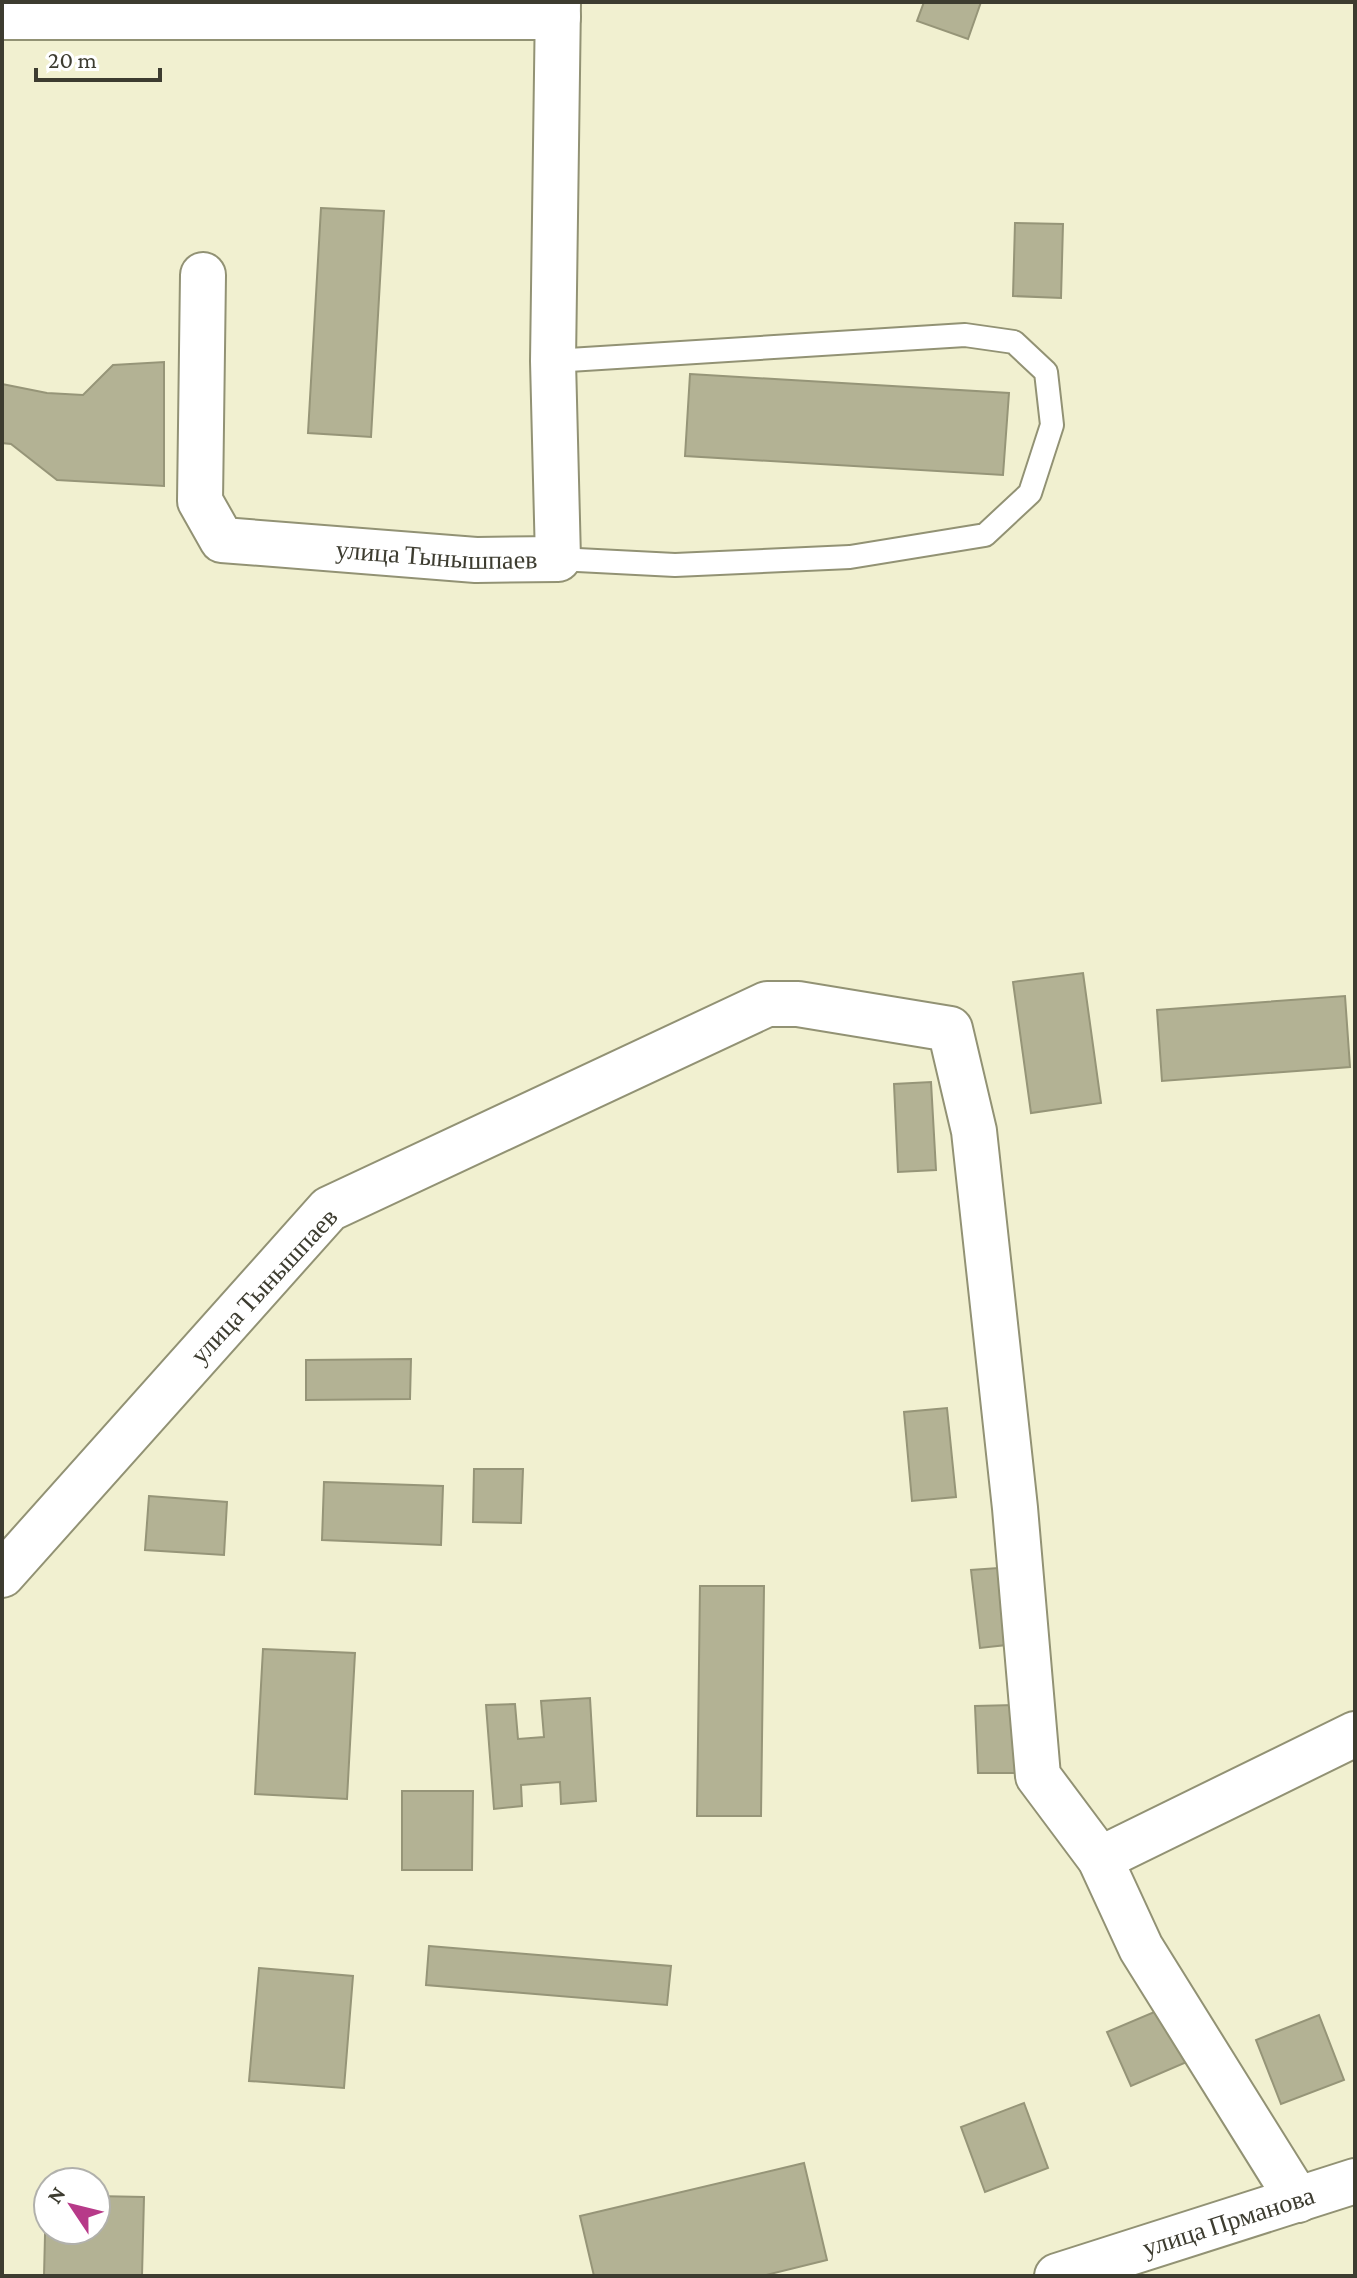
<svg xmlns="http://www.w3.org/2000/svg" width="1357" height="2278" viewBox="0 0 1357 2278" font-family="'Crimson Pro',serif">
<rect width="100%" height="100%" fill="#f1f0d0"/>
<g fill="#b3b294" stroke="#969578" stroke-width="2">
<path d="M924,2H981L968,39L917,21Z"/>
<path d="M321,208L384,211L371,437L308,433Z"/>
<path d="M1015,223L1063,224L1061,298L1013,296Z"/>
<path d="M164,362V486L57,480L11,444L2,443V384L47,393L83,395L113,365Z"/>
<path d="M690,374L1009,393L1003,475L685,456Z"/>
<path d="M1083,973L1101,1103L1031,1113L1013,982Z"/>
<path d="M1345,996L1350,1067L1162,1081L1157,1010Z"/>
<path d="M931,1082L936,1170L898,1172L894,1084Z"/>
<path d="M411,1359L410,1399L306,1400V1360Z"/>
<path d="M947,1408L956,1497L912,1501L904,1412Z"/>
<path d="M474,1469H523L521,1523L473,1522Z"/>
<path d="M324,1482L443,1486L441,1545L322,1540Z"/>
<path d="M149,1496L227,1502L224,1555L145,1550Z"/>
<path d="M998,1568L1006,1645L980,1648L971,1570Z"/>
<path d="M700,1586H764L761,1816H697Z"/>
<path d="M263,1649L355,1653L347,1799L255,1794Z"/>
<path d="M590,1698L596,1801L561,1804L560,1782L521,1785L522,1806L494,1809L486,1705L515,1704L518,1739L544,1737L541,1701Z"/>
<path d="M1014,1705L1016,1773H978L975,1706Z"/>
<path d="M402,1791H473L472,1870H402Z"/>
<path d="M429,1946L671,1966L667,2005L426,1985Z"/>
<path d="M259,1968L353,1976L344,2088L249,2081Z"/>
<path d="M1166,2007L1189,2061L1131,2086L1107,2032Z"/>
<path d="M1319,2015L1344,2080L1281,2104L1256,2040Z"/>
<path d="M1024,2103L1048,2168L985,2192L961,2127Z"/>
<path d="M804,2163L827,2260L762,2276H594L580,2216Z"/>
<path d="M46,2195L48,2230H96V2196L144,2197L142,2276H44Z"/>
</g>
<g fill="none" stroke-linecap="round" stroke-linejoin="round">
<defs>
<path id="service" d="M553,361L965,335L1014,342L1046,372L1052,425L1030,493L985,535L850,557L675,565L558,559"/>
<g id="minor">
<path d="M2,17H558"/>
<path id="s1" d="M203,275L200,501L222,540L476,560L558,559L553,361L558,2"/>
<path d="M2,1575L329,1209L767,1004H798L950,1029L974,1131L1015,1508L1038,1776L1100,1859L1141,1948L1298,2200"/>
<path d="M1100,1859L1355,1734"/>
<path id="s2" d="M1057,2276L1355,2181"/>
</g>
</defs>
<use href="#service" stroke="#929274" stroke-width="26"/>
<use href="#minor" stroke="#929274" stroke-width="48"/>
<use href="#service" stroke="#fff" stroke-width="22"/>
<use href="#minor" stroke="#fff" stroke-width="44"/>
</g>
<g text-anchor="middle" dominant-baseline="central" stroke-width="6" stroke-linejoin="round" paint-order="stroke">
<g font-size="26" fill="#3d3c30" stroke="#fff">
<text stroke="none"><textPath href="#s1" startOffset="486">улица Тынышпаев</textPath></text>
<text transform="translate(264 1286) rotate(-47)">улица Тынышпаев</text>
<text stroke="none"><textPath href="#s2" startOffset="180">улица Прманова</textPath></text>
</g>
</g>
<rect width="1357" height="2278" fill="none" stroke="#3d3c30" stroke-width="8"/>
<g transform="translate(72 2206) rotate(305)"><circle r="38" fill="#ffffff" stroke="#b1b1ac" stroke-width="2"/>
<path d="M0-6L14 30L0 20L-14 30Z" fill="#b73a89"/>
<text y="-12" font-size="22" font-weight="bold" text-anchor="middle" fill="#3d3c30">N</text>
</g>
<path d="M36 68v12h124v-12" fill="none" stroke="#3d3c30" stroke-width="4"/>
<text x="48" y="68" font-size="24" fill="#3d3c30" stroke="#ffffff" stroke-width="6" paint-order="stroke">20 m</text>
</svg>
